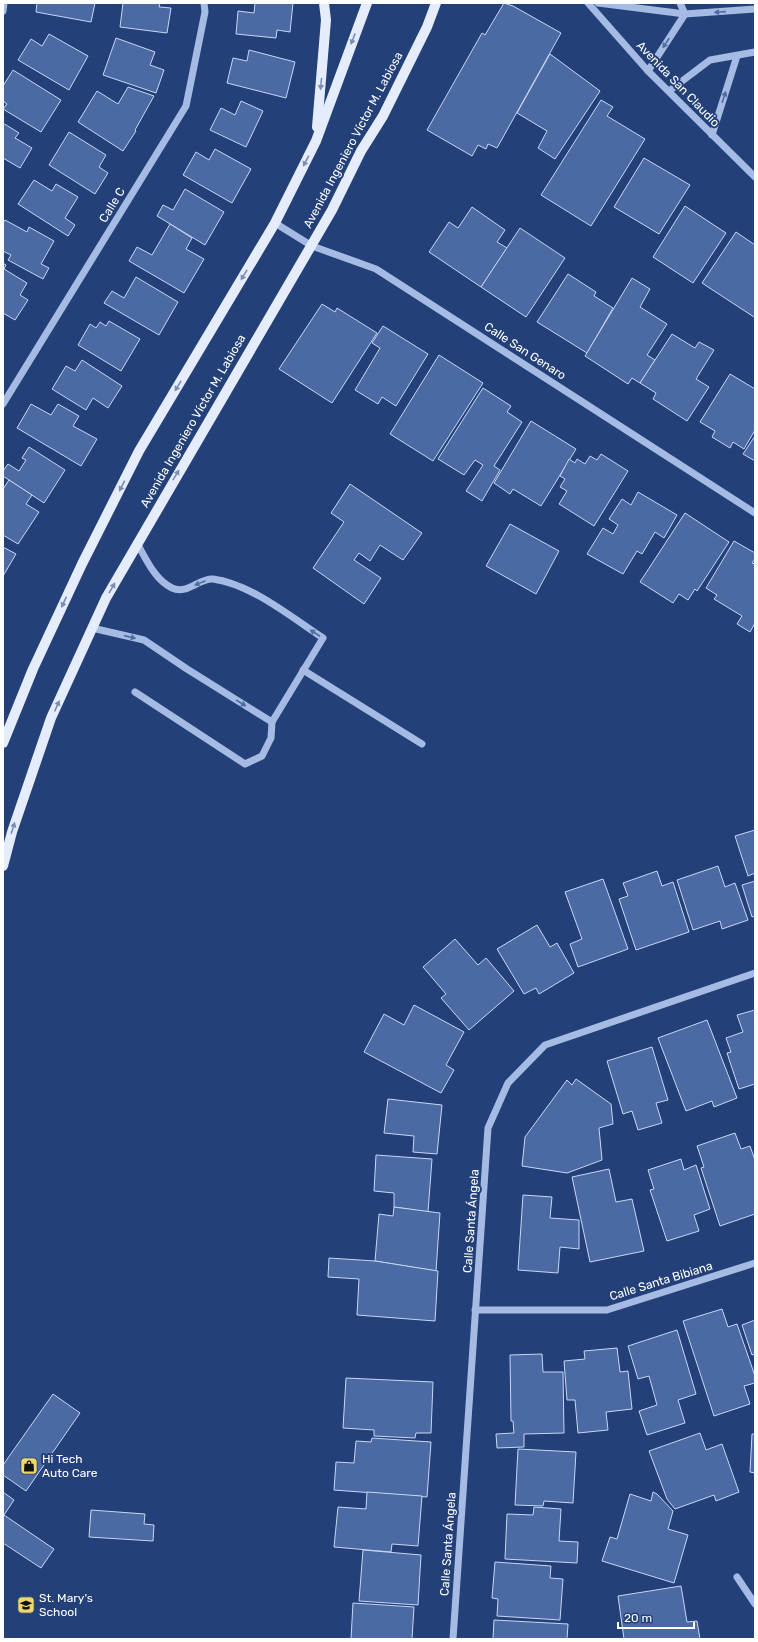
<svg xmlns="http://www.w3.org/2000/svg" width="758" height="1642" viewBox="0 0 758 1642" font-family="Rubik,sans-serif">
<rect width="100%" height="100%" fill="#234079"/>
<g fill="#4b69a3" stroke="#c8d7f4">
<path d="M37,3H95L91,22L36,12Z"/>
<path d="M123,3H160L159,7L171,8L167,33L120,27Z"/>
<path d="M255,3H293L290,32L277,30L276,38L236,34L238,11L254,13Z"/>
<path d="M504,3L513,6L561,33L497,148L488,144L486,149L478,145L472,156L427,130L482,33L485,35Z"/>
<path d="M49,34L88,56L69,90L18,60L31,39L42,46Z"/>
<path d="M116,38L155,52L150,65L164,70L156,93L103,75Z"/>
<path d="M249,50L295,62L286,98L227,83L233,58L247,61Z"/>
<path d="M550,54L600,91L555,159L538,148L547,131L517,113Z"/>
<path d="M13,70L61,100L41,132L3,109L7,104L3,101V86Z"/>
<path d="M128,87L154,96L135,130L136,131L123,151L78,122L97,91L118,104Z"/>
<path d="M601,100L613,107L607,116L645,139L591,226L541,195Z"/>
<path d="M241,101L263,111L246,147L210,130L221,108L235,115Z"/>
<path d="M3,123L19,133L15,138L32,148L20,168L3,158Z"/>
<path d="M69,132L106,155L99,167L108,173L95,194L49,165Z"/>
<path d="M215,149L251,169L232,203L183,175L196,152L209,160Z"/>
<path d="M644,158L690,185L659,234L614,207Z"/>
<path d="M34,180L52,191L56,184L78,197L65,218L75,225L68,236L18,204Z"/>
<path d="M185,189L224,212L205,245L157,216L163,205L173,210Z"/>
<path d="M685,206L726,233L693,283L653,257Z"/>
<path d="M472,207L505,230L497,242L507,248L481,287L429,252L449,222L458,228Z"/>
<path d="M5,220L27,232L29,227L54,241L41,264L49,268L43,279L8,260L11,255L3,251V223Z"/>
<path d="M170,224L192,238L186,249L204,259L184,293L129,261L137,247L152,255Z"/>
<path d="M520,228L565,258L526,317L481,287Z"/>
<path d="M736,232L755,245V315L754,317L702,283Z"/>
<path d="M3,263L6,265L4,269L27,283L20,295L28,300L15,320L3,313Z"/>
<path d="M568,274L596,292L594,296L613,308L587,353L537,322Z"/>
<path d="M136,277L178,302L159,335L104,303L112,291L124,298Z"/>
<path d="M632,278L650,289L640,307L667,324L647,355L655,360L640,383L632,378L628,384L585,356Z"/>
<path d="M322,304L335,312L337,308L377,333L332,403L279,369Z"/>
<path d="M109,321L140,339L121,371L78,345L90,324L96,328L100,322L106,326Z"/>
<path d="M383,326L428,354L396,406L382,397L378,404L355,390L380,348L372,343Z"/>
<path d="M672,334L695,348L699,342L714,350L696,379L709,387L687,421L653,399L656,393L640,383Z"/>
<path d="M439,355L483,383L433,461L390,434Z"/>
<path d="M82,360L122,386L108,408L93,398L86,410L52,389L66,366L75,371Z"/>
<path d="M730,374L755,389V430L744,449L733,442L730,448L712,437L715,431L700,422Z"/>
<path d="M483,388L511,406L507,412L522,422L494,466L500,470L482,501L466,491L483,465L475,460L464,475L438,459Z"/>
<path d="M31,404L51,415L58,404L79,416L73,426L97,439L81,466L17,428Z"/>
<path d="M531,421L576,449L541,506L513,489L510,494L494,483Z"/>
<path d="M755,436V461L743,454Z"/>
<path d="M29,447L65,470L44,503L3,476V471L8,464L19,471L26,460L22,458Z"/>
<path d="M601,454L628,471L594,526L559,504L567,491L560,487L565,479L560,476L569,459L575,463L577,459L585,464L590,456L597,460Z"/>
<path d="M9,480L32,495L26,504L39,512L18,544L3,535V489Z"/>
<path d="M350,484L422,533L403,560L380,545L370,561L359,553L354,560L381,578L364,604L313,568L344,522L331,513Z"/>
<path d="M638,492L677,515L664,538L655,532L642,554L637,551L623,574L587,554L603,528L613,534L618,525L609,519L622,499L631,505Z"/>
<path d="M685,513L729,542L697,591L695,589L688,600L679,594L673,603L640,582Z"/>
<path d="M510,524L559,551L536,594L486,566Z"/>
<path d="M734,541L755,553V559L752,563L755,564V623L750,632L737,624L742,616L714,599L717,595L706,588Z"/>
<path d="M3,547L16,554L3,576Z"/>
<path d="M755,830V873L748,876L735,836Z"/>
<path d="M718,866L725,887L735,883L748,920L722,929L720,921L693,930L677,880Z"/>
<path d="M657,871L662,886L673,882L689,932L636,950L619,899L628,896L623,883Z"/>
<path d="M603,879L628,949L578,967L570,944L582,939L565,892Z"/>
<path d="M755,881V916L752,917L742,885Z"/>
<path d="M537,925L550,947L557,943L574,973L539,994L536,988L524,994L497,949Z"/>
<path d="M455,939L478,965L486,958L514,991L469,1030L441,998L446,994L423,967Z"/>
<path d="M414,1005L464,1032L446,1065L454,1070L441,1093L364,1052L384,1014L404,1025Z"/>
<path d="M755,1010V1084L739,1089L727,1053L731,1052L726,1038L743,1032L737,1015Z"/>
<path d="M707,1020L737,1098L714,1107L712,1101L686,1111L658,1038Z"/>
<path d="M652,1047L668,1100L656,1103L662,1123L638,1130L632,1111L623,1114L607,1061Z"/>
<path d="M576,1079L611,1104L613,1124L599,1128L602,1160L567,1173L522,1166L525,1137L567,1080L572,1085Z"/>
<path d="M388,1099L442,1105L437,1154L413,1152L414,1136L384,1133Z"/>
<path d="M735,1133L741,1149L750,1146L755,1160V1214L720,1226L701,1168L704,1167L697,1146Z"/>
<path d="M376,1155L432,1159L428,1212L394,1207V1193L374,1191Z"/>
<path d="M681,1159L684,1170L696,1165L710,1209L694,1215L699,1231L667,1241L650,1190L654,1189L648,1170Z"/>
<path d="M609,1169L616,1202L632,1199L644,1251L590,1262L572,1177Z"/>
<path d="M523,1195L552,1197L550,1218L579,1220V1249L560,1247L558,1273L518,1270Z"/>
<path d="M394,1207L440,1213L436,1271L375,1261L379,1214L393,1216Z"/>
<path d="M329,1258L375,1261L438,1271L435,1321L357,1315L359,1279L328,1277Z"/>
<path d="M722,1309L728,1327L737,1324L755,1376V1383L744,1386L750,1404L714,1416L683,1321Z"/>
<path d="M755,1320V1354L752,1355L742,1325Z"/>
<path d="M677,1330L696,1394L678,1400L685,1423L647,1435L639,1411L657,1405L649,1376L638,1379L628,1346Z"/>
<path d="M617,1348L620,1372L628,1371L632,1409L606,1412L608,1430L578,1433L575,1400H567L564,1361L585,1359L584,1351Z"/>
<path d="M542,1354L543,1372H563L564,1433L524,1434V1447L497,1448L496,1434L514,1433L513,1421H511L510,1355Z"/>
<path d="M346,1378L433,1382L431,1433H416L415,1438L374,1436V1430L343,1428Z"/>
<path d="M53,1394L80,1413L26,1491L3,1475V1465Z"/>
<path d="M700,1433L706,1450L722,1444L739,1492L716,1501L714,1495L675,1509L667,1499L649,1451Z"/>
<path d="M752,1434H755V1473L750,1472Z"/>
<path d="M372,1438L431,1442L427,1497L334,1490L336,1462L354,1463L356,1441L371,1442Z"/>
<path d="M518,1449L576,1452L573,1503L544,1501L543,1506L515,1505Z"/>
<path d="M3,1492L14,1500L4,1515L54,1549L41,1568L3,1543Z"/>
<path d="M367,1492L422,1496L418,1546L392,1544L391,1552L334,1547L338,1507L366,1509Z"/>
<path d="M653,1492L657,1494L673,1511L668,1529L688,1535L674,1583L602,1561L610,1537L617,1539L630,1494L651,1501Z"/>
<path d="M534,1507L561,1509L559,1541L578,1542L577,1563L505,1559L507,1514L533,1515Z"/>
<path d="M91,1510L145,1514L144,1524L154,1525L153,1541L89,1537Z"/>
<path d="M363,1550L421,1555L418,1605L359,1601Z"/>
<path d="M495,1562L551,1566L550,1578L563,1579L560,1620L497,1616L498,1599L492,1598Z"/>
<path d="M681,1586L687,1622L697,1621L700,1639H624L618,1596Z"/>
<path d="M353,1603L414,1607L412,1639H351Z"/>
<path d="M494,1620L568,1624L567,1639H493Z"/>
</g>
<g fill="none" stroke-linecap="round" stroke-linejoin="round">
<g stroke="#a5bbe4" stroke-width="7">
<path d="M588,3L648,71L755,177"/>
<path d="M598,3L685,14L755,9"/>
<path d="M680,3L685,14"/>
<path d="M3,11L4,3"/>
<path d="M648,71L685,14"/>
<path d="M669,91L710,60L755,52"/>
<path d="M712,135L737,56"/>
<path d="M275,223L312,246L376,269L755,513"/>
<path d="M3,404L186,106L205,12L204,3"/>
<path d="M92,628L144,640L187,669L272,722L323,638C291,617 251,584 213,579C199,578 187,595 172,588C155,580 146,559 137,543"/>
<path d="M303,670L422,744"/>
<path d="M135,692L245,764L262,756L271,738L272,722"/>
<path d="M475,1310H607L755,1263"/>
<path d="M737,1577L755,1604"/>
<path d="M453,1639L488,1128L508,1083L545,1045L755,973"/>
</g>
<g stroke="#e5ecfc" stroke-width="10">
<path d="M317,127L326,20L324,3"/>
<path d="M3,743L33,669L82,564L139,451L275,223L316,141L367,3"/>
<path d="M3,866L12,832L51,718L106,598L332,210L361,151L383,116L427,27L436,3"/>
</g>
</g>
<defs><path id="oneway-solid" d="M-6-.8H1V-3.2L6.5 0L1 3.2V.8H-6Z"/></defs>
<g fill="#506b9e">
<use href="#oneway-solid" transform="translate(720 12) rotate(176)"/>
<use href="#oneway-solid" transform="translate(666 43) rotate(123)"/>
<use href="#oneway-solid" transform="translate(724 97) rotate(-72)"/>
<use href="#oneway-solid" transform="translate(200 583) rotate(158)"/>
<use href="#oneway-solid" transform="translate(315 633) rotate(-147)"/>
<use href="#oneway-solid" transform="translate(130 637) rotate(13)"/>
<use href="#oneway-solid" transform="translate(241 703) rotate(32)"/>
</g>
<g fill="#7a8db4">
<use href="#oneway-solid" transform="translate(353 39) rotate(111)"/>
<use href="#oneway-solid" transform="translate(321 84) rotate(95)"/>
<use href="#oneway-solid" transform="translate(306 161) rotate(117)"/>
<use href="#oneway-solid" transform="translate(244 275) rotate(121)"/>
<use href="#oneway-solid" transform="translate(178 386) rotate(121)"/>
<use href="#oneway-solid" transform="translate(176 475) rotate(-59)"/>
<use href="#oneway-solid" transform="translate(122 486) rotate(117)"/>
<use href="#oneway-solid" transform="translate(112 588) rotate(-60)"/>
<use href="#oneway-solid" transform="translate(64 602) rotate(115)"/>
<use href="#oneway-solid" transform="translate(57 706) rotate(-66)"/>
<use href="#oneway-solid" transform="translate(13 828) rotate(-72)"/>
</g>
<defs>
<symbol id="shop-square" viewBox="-11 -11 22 22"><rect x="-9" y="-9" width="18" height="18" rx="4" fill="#efd769" stroke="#234079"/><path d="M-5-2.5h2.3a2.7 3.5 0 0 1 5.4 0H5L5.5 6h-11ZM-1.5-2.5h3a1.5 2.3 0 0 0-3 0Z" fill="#111"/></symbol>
<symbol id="school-square" viewBox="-11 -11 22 22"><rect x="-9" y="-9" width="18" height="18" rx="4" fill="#efd769" stroke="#234079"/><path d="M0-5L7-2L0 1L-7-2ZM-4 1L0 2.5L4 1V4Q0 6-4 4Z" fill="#111"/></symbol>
</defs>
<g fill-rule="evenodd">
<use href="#shop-square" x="19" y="1456" width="20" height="20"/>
<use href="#school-square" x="16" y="1595" width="20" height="20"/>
</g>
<g text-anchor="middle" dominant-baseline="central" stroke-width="4" stroke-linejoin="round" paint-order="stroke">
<g font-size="12" fill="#fff" stroke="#234079">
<text transform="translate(678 84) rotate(46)">Avenida San Claudio</text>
<text transform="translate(353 140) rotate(-62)">Avenida Ingeniero Víctor M. Labiosa</text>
<text transform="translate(112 205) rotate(-59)">Calle C</text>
<text transform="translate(525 351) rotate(33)">Calle San Genaro</text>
<text transform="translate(193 421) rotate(-60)">Avenida Ingeniero Víctor M. Labiosa</text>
<text transform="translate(471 1221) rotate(-86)">Calle Santa Ángela</text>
<text transform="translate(661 1281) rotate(-17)">Calle Santa Bibiana</text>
<text transform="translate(448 1544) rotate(-86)">Calle Santa Ángela</text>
</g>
<g font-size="12" fill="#fff" stroke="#234079" text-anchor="start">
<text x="42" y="1459">Hi Tech<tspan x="42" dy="14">Auto Care</tspan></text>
<text x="39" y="1598">St. Mary's<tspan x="39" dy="14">School</tspan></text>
</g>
</g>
<rect width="758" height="1642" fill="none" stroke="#ffffff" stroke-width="8"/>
<path d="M618 1622v6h76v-6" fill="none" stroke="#ffffff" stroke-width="2"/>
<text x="624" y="1622" font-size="12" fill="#ffffff" stroke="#234079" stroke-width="3" paint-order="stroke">20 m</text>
</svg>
